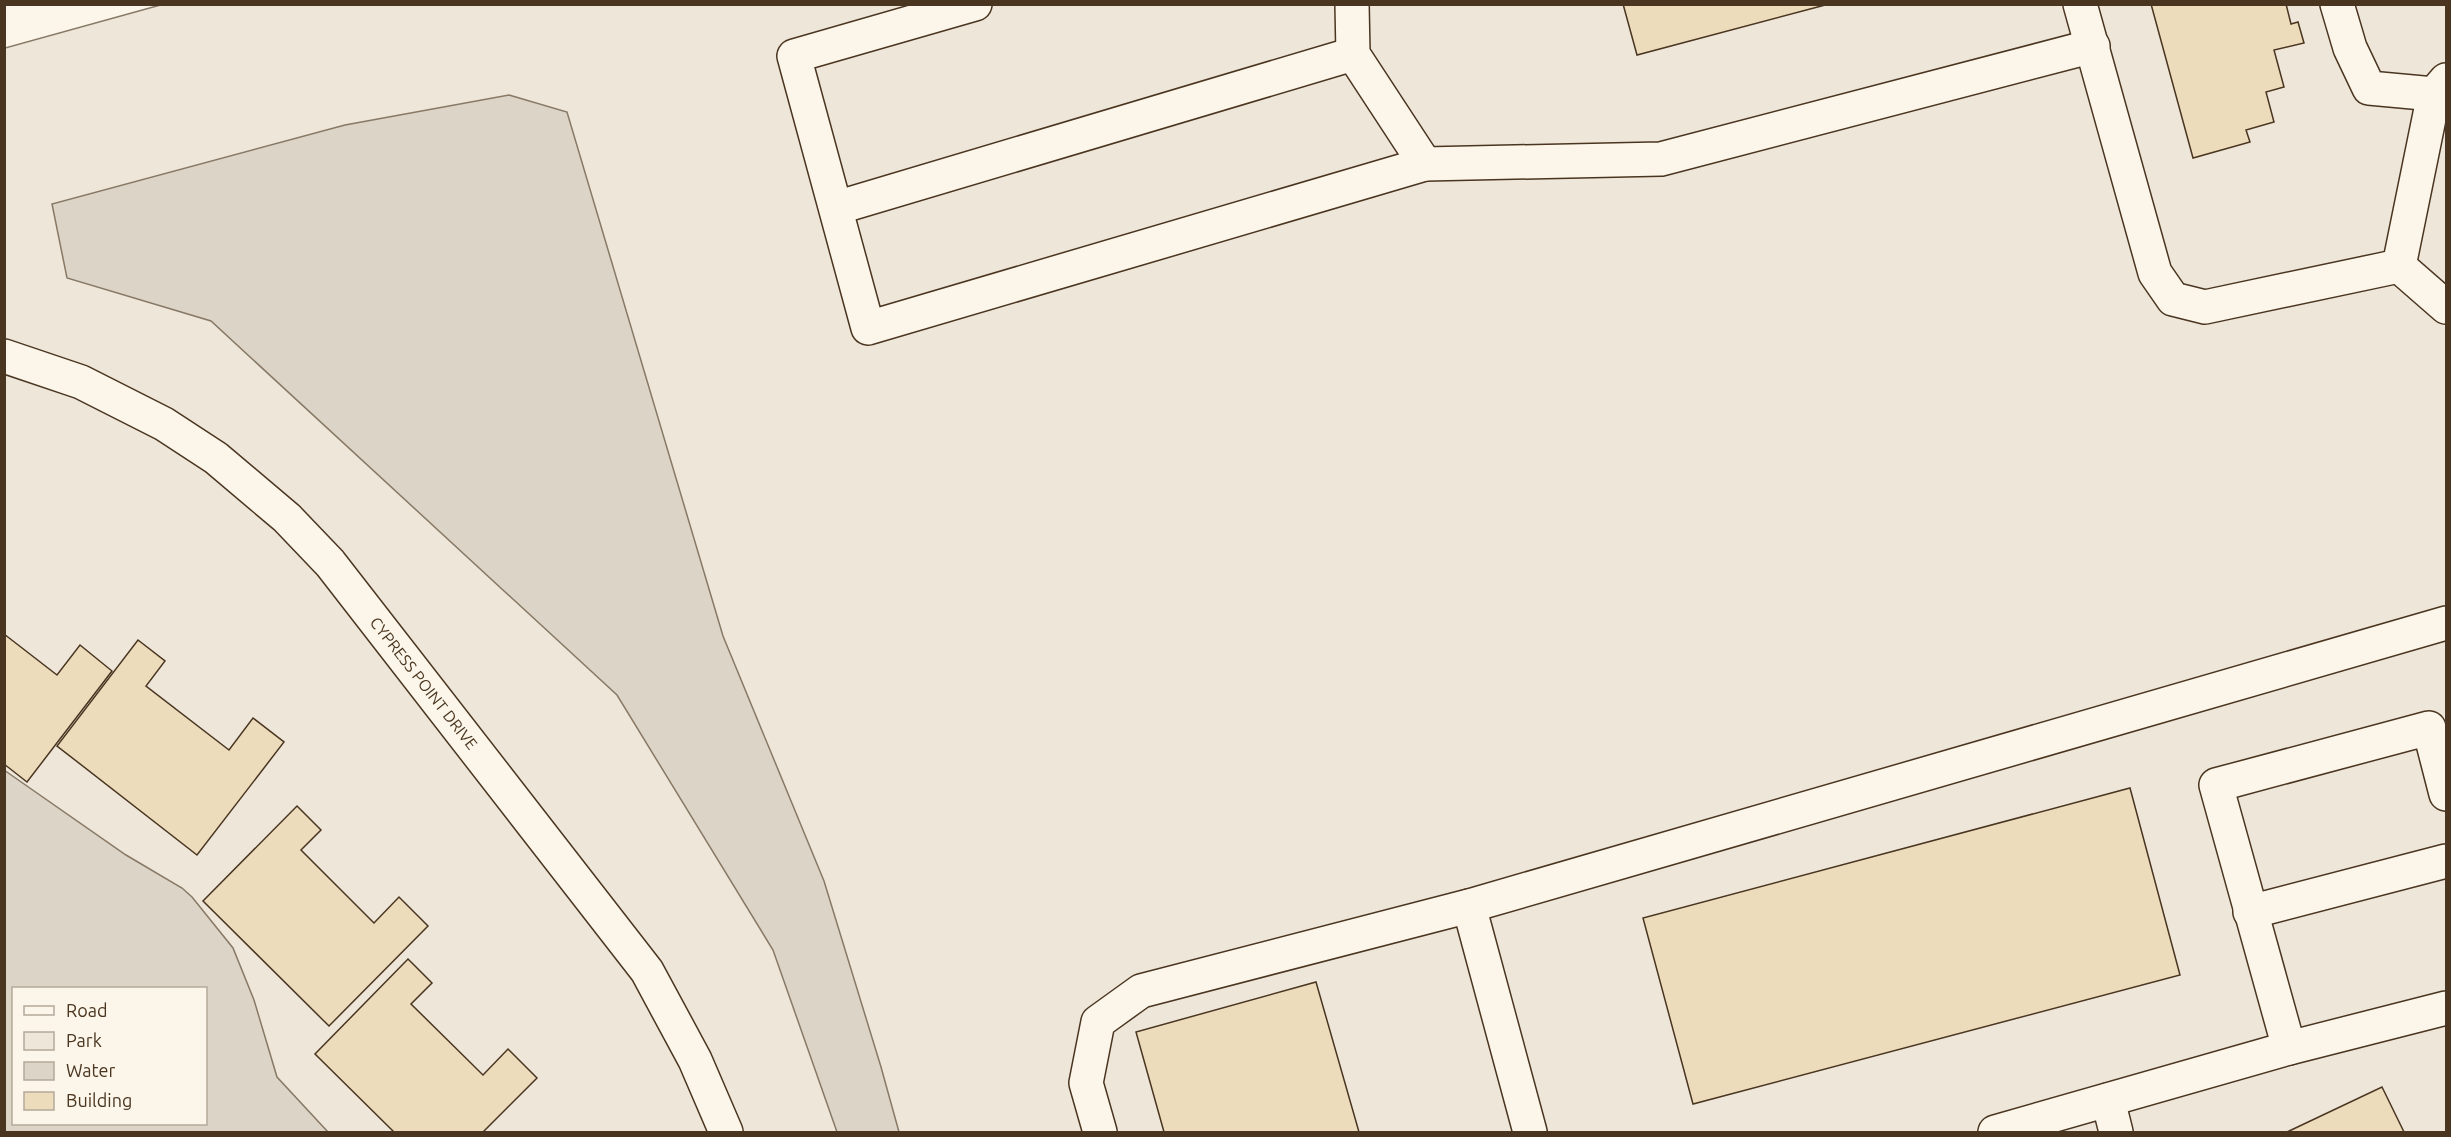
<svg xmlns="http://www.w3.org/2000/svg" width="2451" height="1137" viewBox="0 0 2451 1137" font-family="Ubuntu,sans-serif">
<rect width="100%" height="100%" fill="#fbf6e9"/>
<path fill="#ede6d9" stroke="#887966" stroke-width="1.5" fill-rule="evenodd" d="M164,4L2446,5V1132H5V48ZM14,988H206V1124H14Z"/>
<g fill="#dcd4c6" stroke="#887966" stroke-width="1.5" fill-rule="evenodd">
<path d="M509,95L567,112L723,636L824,881L881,1067L899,1132H837L773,950L617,695L211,321L67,278L52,204L345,125Z"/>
<path d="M4,770L126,855L182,888L192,897L233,948L254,1000L277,1077L328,1132H5ZM14,988H206V1124H14Z"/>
</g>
<g fill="#ecdcbc" stroke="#4a3520" stroke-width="1.5">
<path d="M1623,4H1829L1637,55Z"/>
<path d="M2151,4H2286L2291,24L2298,22L2304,43L2274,50L2284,87L2266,92L2274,122L2246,130L2250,142L2193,158Z"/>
<path d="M4,634L57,675L80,645L112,671L27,782L4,764Z"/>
<path d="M138,640L165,661L146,686L229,750L253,718L284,742L197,855L57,746Z"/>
<path d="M2130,788L2180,975L1693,1104L1643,918Z"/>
<path d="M297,806L321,830L301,850L374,923L399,897L428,926L329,1026L203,901Z"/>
<path d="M408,959L432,983L411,1004L483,1075L508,1049L537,1078L483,1132H394L315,1054Z"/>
<path d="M1316,982L1359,1132H1164L1136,1032Z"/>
<path d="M2382,1087L2404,1132H2287Z"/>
</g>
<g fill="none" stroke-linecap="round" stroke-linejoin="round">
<defs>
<g id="minor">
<path d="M975,4L794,56L868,328L1425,164L1661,159L2093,46"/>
<path d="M1352,4L1353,54L1425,164"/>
<path d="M2080,4L2155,273L2173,299L2205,307L2399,266"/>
<path d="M2337,4L2350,48L2369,88L2434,94L2446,80"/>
<path d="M836,208L1353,54"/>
<path d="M2399,266L2434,94L2446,91"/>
<path d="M2399,266L2446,307"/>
<path d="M4,356L81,382L164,424L216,458L287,518L330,563L647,971L695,1060L726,1132"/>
<path d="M2446,794L2429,728L2216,785L2289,1048L2446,1008"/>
<path d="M1469,906L2446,623"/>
<path d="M2250,912L2446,861"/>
<path d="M2108,1100L2116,1132"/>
<path d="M1100,1132L1086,1083L1098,1022L1141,991L1469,906L1530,1132"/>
<path d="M1995,1132L2289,1048"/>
</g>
</defs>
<use href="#minor" stroke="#4a3520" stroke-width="36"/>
<use href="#minor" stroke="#fbf6e9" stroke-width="33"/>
</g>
<g text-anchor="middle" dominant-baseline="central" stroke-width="4.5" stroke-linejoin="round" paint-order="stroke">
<g font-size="16" fill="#4a3520" stroke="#fbf6e9">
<text transform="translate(424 683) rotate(52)">CYPRESS POINT DRIVE</text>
</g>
</g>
<rect width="2451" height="1137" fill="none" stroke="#4a3520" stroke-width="12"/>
<rect x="12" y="987" width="195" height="138" fill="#fbf6e9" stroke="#b4a999" stroke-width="1.5"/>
<rect x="24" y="1006" width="30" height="9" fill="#fbf6e9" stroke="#b4a999" stroke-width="1.5"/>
<text x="66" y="1017" font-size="18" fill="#4a3520">Road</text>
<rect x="24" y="1032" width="30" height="18" fill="#ede6d9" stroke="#b4a999" stroke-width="1.5"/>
<text x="66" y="1047" font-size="18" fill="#4a3520">Park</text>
<rect x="24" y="1062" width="30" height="18" fill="#dcd4c6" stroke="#b4a999" stroke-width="1.5"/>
<text x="66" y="1077" font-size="18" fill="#4a3520">Water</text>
<rect x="24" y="1092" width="30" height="18" fill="#ecdcbc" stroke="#b4a999" stroke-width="1.5"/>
<text x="66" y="1107" font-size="18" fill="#4a3520">Building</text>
</svg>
